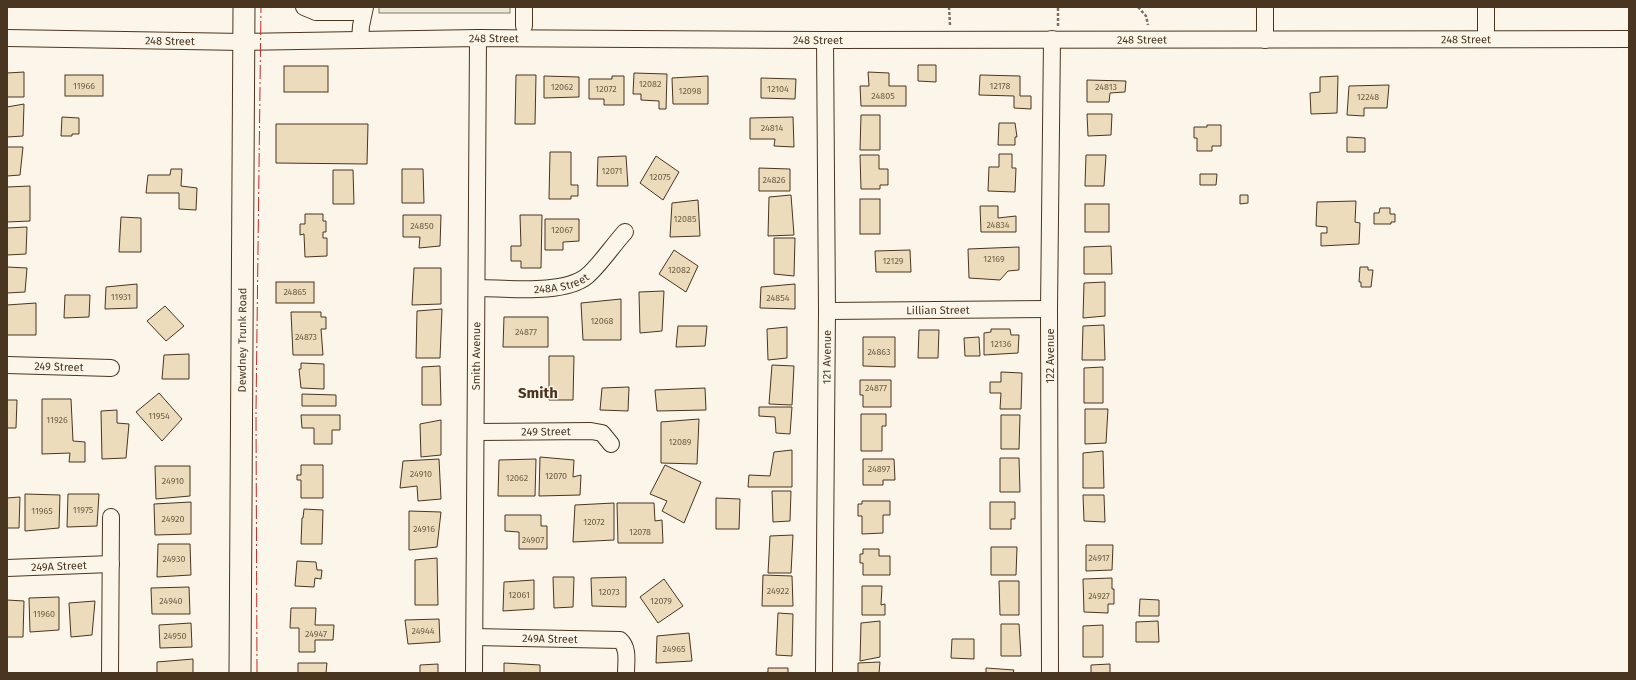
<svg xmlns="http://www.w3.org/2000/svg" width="1636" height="680" viewBox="0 0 1636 680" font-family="'Fira Sans',sans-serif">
<rect width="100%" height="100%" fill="#fbf6e9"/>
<rect fill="#ede7d9" stroke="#887966" x="379" y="7" width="131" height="6"/>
<g fill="#ecdcbc" stroke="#4a3520">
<path d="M918,65H936V82L918,81Z"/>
<rect x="284" y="66" width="44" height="26"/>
<path d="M24,72V97H7V73Z"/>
<path d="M868,72L889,73V86H906V106H861L860,86H869Z"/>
<path d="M634,73L667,74L666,109H659V101L641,100V94H633Z"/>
<rect x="65" y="75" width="38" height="21"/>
<path d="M516,75H536L535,124H515Z"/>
<path d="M980,75L1020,76V96H1031V109L1014,108V96L979,95Z"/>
<path d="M544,76L579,77V97L544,98Z"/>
<path d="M612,76H624V105H604V99H589V79H612Z"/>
<path d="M708,76V104H673L672,78Z"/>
<path d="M1338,76L1337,113L1311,114L1310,93L1320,92V77Z"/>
<path d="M761,78L796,79L795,99L761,98Z"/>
<path d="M1087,80L1126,81L1125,92L1110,93L1109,102H1087Z"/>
<path d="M1389,85L1387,108H1364V116L1347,115L1349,86Z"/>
<path d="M24,104L23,136L7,137V107Z"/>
<path d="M1087,114H1112L1111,135L1088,136Z"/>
<path d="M861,115H880V150H860Z"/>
<path d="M62,117L79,118V134H72V136H61Z"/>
<path d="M793,117L794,147L774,146L775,139H750V118Z"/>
<path d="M999,123H1015L1017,137H1015V145H998Z"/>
<path d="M276,124H368L367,164L276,163Z"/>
<path d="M1207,125H1221V146H1212V151H1197V138H1194V127H1207Z"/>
<path d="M1347,137L1365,138V152H1347Z"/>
<path d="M7,147H23L20,175L7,176Z"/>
<path d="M550,152H571V185H578V196H571V199H549Z"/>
<path d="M999,154H1012V168H1016L1015,192L988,191L989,167H999Z"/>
<path d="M860,155H879V169H888V185H880V189H861Z"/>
<path d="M1086,155H1106L1104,186H1085Z"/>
<path d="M626,156L628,186H597L598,157Z"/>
<path d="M656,156L679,172L663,200L640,183Z"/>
<path d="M759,168L790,169V191H759Z"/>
<path d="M171,169H182L181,186L197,188L196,210L179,209V193H146L148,175H170Z"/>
<path d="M402,169H423L424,203H402Z"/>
<path d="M333,170H353L354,204H333Z"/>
<path d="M1200,174H1217L1216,185H1200Z"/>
<path d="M30,186V221L7,222V187Z"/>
<path d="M791,195L794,235L768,236L769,197Z"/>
<path d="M1240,195H1248V203L1240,204Z"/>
<rect x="860" y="199" width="20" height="35"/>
<path d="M698,200L700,236L670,237L672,203Z"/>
<path d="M1356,201L1355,222L1360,223L1359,244L1321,246V233H1327V227L1316,226L1317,202Z"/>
<rect x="1085" y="204" width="24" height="28"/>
<path d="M980,206H998V218L1016,216V232H981Z"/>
<path d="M1380,208H1390V214H1395V222H1391V224H1374V213H1379Z"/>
<path d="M305,214H323V221H326V232H323V238H327V256L305,257L304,234L300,235V224H305Z"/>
<path d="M403,215H441L440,246L419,248L420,237H403Z"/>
<path d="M520,215H542L541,268H521V261H511V246H521Z"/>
<path d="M121,217L141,218V252H119Z"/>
<path d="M545,219H579V241L563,242V250H545Z"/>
<path d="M27,227L26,254L7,255V228Z"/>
<path d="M774,238H795L794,276L774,274Z"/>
<path d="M1111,246L1112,274H1084V247Z"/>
<path d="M1019,247V270L1008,271L1000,280L969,278L968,249Z"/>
<path d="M674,250L698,266L686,292L659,274Z"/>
<path d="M910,250L911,272H876L875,251Z"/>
<path d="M7,267L27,268L25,292L7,293Z"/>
<path d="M1360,267H1368V270H1373L1371,287H1361V282H1359Z"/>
<path d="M414,268H441V304L412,305Z"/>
<rect x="276" y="282" width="38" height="21"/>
<path d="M1105,282V316L1083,318L1084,283Z"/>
<path d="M137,284V308L105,309L106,287Z"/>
<path d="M795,284V309L760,308L761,287Z"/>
<path d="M664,291L662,331L640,333L639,292Z"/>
<path d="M65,295H90L89,317L64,318Z"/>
<path d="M621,299V340H583L581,303Z"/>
<path d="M36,303V335H7V305Z"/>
<path d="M165,306L184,326L166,341L147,321Z"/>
<path d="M442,309L440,358H416L417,311Z"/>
<path d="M291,312H321V317H326V329H321L323,355H293Z"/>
<path d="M504,317H548V347H503Z"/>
<path d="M1104,325L1105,360H1082L1083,326Z"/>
<path d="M678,326H707L705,346L676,347Z"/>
<path d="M787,327V358L768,360L767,329Z"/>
<path d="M991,329H1010L1011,335H1019L1018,353L984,355V333L991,332Z"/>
<path d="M919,330H939L938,358H918Z"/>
<path d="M863,337H895V367L863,366Z"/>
<path d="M979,337L980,356H965L964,338Z"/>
<path d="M189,354V379H162L164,355Z"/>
<path d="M549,356H574L573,400H549Z"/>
<path d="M301,363L324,364V389L301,388L299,369H301Z"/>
<path d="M772,365L794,366L792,405L769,404Z"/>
<path d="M440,366L441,405H422V367Z"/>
<path d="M1103,367V403H1084V368Z"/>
<path d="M1001,372L1022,373L1021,409H1000L1001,393H990V382H1001Z"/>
<path d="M860,380H891V407H863V395H860Z"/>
<path d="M629,387L628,411L600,410L602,388Z"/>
<path d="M705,388L706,410L657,411L655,390Z"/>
<path d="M159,393L182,419L162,441L136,412Z"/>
<path d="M302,394L336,395V406H302Z"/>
<path d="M42,399H71L73,441L85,442V462H69L70,453L42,454Z"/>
<path d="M7,400H17L16,428H7Z"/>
<path d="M759,407H792L790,434L776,433L775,417L759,416Z"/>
<path d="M1085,409H1108L1106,443L1085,444Z"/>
<path d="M117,410V423L129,424L126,458L102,459L101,411Z"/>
<path d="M861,414H886V426H882V451H861Z"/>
<path d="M301,415H340V430H332V444H314V428H302Z"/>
<path d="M1001,415H1020L1019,449H1001Z"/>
<path d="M699,419L697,464L661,463V422Z"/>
<path d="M441,420V455L421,457L420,424Z"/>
<path d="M792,450V487H748L749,475L770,476L774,452Z"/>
<path d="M1103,451L1104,488H1083V453Z"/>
<path d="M540,457L574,460L573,477L581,475L580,495L539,496Z"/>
<path d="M1000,458H1019L1020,492H1000Z"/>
<path d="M439,459L441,499L418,501L417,486L400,488L403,461Z"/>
<path d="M536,459L535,496H498L499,460Z"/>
<path d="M863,459H894L895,480H883V485H863Z"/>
<path d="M301,465H323V498H301V480H297V475H301Z"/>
<path d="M665,465L701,482L684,523L662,511L667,501L650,494Z"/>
<path d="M155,466H190V496L156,499Z"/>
<path d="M772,491H791L790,521L773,522Z"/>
<path d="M25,494L60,495L59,528L25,531Z"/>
<path d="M68,494H99L97,526L67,527Z"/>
<path d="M1083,495H1104L1105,522L1084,521Z"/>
<path d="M20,497L19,528H7V498Z"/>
<path d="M716,498L740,499L739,529H716Z"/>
<path d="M862,501H890V515H883V533L862,534V516H858V504H862Z"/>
<path d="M191,502V534L155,535L154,504Z"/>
<path d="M990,502H1015V519H1011V529H990Z"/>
<path d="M614,503V540L573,542L575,505Z"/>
<path d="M617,503H654L655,521L662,520L663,543H618Z"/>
<path d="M304,509L323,510L322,544H301L302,518H303Z"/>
<path d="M409,511L441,512L437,547L409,550Z"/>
<path d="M505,515H541V526H547V549H519V532L505,531Z"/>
<path d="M793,535L791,573H768L770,536Z"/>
<path d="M158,544H190L191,575L157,577Z"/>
<path d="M1086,545H1113L1112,570L1086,571Z"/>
<path d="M991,547H1017L1016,575H991Z"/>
<path d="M863,549H879V556H890V575H863V563H860V554H863Z"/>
<path d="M437,558L438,605H415V560Z"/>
<path d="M297,561L316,562L317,570H322L321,579L315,578L314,587L295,586Z"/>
<path d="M763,575L792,576L793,606H762Z"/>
<path d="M553,577H574L573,607L554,608Z"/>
<path d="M626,577V607L592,606L591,578Z"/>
<path d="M1112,578V589H1114V604H1108V613L1084,612L1083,579Z"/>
<path d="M664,579L683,606L658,623L640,597Z"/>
<path d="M534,580V609L503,611L504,582Z"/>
<path d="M999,581H1019V615H1000Z"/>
<path d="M862,586H882L881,605L885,604V615H862Z"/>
<path d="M189,587L190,614H152L151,588Z"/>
<path d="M59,597V630L30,632L29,598Z"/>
<path d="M1140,599L1159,600V616H1139Z"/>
<path d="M7,600L24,601L23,637H7Z"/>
<path d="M95,601L92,635L71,637L69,603Z"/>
<path d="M291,608H316L315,625H334L333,640H315V652H299V628H290Z"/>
<path d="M778,613L793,614L792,656L776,655Z"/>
<path d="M439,619L440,642L408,644L405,620Z"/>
<path d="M880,621V657L860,661L861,623Z"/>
<path d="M1158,621L1159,642H1136V622Z"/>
<path d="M191,623L192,647L160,648L159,625Z"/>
<path d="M1001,624H1019L1021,656H1001Z"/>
<path d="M1103,625V657H1083V626Z"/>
<path d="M689,633L692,661L656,663L657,636Z"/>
<path d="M952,639H974V659L951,658Z"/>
<path d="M193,659V673H157V662Z"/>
<path d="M880,662L879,673H858V663Z"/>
<path d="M298,663H327L326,673H298Z"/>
<path d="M504,663L540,665V673H504Z"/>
<path d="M438,664V673H420V665Z"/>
<path d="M1110,664V673H1091V665Z"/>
<path d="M768,668H788V673H764L768,672Z"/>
<path d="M986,668L1014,670L1013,673H986Z"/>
</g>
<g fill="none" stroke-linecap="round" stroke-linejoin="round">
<defs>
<g id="minor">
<path d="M304,7L316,12H363"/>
<path d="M524,26V7"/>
<path id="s1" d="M7,38L243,42L478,38L825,40L1629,39"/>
<path d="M1486,39V7"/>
<path d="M360,40L361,26L365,7"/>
<path d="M1265,40V7"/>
<path id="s2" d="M477,288C507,288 564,295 587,276C600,265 613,245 625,232"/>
<path id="s3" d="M827,311L1049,309"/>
<path id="s4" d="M7,365L111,368"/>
<path id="s5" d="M476,432L591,431L602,433L611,444"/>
<path id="s6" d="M7,568L111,564"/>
<path id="s7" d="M475,637L620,640C629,648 626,662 626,673"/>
<path d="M110,673L111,517"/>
<path id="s8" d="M474,673L478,38"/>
<path id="s9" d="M824,673L827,311L825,40"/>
<path d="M1050,673L1049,309L1052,39"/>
</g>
<g id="major">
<path id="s10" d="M240,673L244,7"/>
</g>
</defs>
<use href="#minor" stroke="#4a3520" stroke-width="18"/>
<use href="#major" stroke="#4a3520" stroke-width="23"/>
<g stroke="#7f6f5c" stroke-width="2.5" stroke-dasharray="3 2" stroke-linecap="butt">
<path d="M949,7L950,25"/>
<path d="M1138,7L1146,16L1148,25"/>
<path d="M1058,26V7"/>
</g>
<use href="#minor" stroke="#fbf6e9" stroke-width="16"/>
<use href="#major" stroke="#fbf6e9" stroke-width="21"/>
<path stroke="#c62828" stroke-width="1" stroke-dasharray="14 3 2 3" stroke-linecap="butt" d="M257,673L256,411L261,7"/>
</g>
<g text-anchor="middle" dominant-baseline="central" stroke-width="3" stroke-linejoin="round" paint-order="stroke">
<g font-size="9" fill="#725f47">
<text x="650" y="84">12082</text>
<text x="84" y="86">11966</text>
<text x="1000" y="86">12178</text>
<text x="562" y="87">12062</text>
<text x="1106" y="87">24813</text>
<text x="606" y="89">12072</text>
<text x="778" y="89">12104</text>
<text x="690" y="91">12098</text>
<text x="883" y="96">24805</text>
<text x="1368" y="97">12248</text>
<text x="772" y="128">24814</text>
<text x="612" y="171">12071</text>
<text x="660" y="177">12075</text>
<text x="774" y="180">24826</text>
<text x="685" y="219">12085</text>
<text x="998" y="225">24834</text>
<text x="422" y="226">24850</text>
<text x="562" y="230">12067</text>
<text x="994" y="259">12169</text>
<text x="893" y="261">12129</text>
<text x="679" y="270">12082</text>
<text x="295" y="292">24865</text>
<text x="121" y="297">11931</text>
<text x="778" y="298">24854</text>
<text x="602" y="321">12068</text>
<text x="526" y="332">24877</text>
<text x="306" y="337">24873</text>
<text x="1001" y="344">12136</text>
<text x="879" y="352">24863</text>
<text x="876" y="388">24877</text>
<text x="159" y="416">11954</text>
<text x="57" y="420">11926</text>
<text x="680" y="442">12089</text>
<text x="879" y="469">24897</text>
<text x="421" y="474">24910</text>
<text x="556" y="476">12070</text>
<text x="517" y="478">12062</text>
<text x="173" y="481">24910</text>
<text x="83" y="510">11975</text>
<text x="42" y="511">11965</text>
<text x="173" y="519">24920</text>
<text x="594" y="522">12072</text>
<text x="424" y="529">24916</text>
<text x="640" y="532">12078</text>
<text x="533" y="540">24907</text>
<text x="1099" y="558">24917</text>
<text x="174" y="559">24930</text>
<text x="778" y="591">24922</text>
<text x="609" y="592">12073</text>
<text x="519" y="595">12061</text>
<text x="1099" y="596">24927</text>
<text x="171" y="601">24940</text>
<text x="661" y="601">12079</text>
<text x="44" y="614">11960</text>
<text x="423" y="631">24944</text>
<text x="316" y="634">24947</text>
<text x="175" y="636">24950</text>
<text x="674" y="649">24965</text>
</g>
<g font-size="11" fill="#4a3520" stroke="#fbf6e9">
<text stroke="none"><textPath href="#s1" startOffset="487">248 Street</textPath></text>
<text stroke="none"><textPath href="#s1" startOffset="1459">248 Street</textPath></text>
<text stroke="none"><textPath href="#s1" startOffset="811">248 Street</textPath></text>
<text stroke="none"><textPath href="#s1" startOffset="1135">248 Street</textPath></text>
<text stroke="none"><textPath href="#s1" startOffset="163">248 Street</textPath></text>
<text stroke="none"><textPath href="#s2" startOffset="85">248A Street</textPath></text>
<text stroke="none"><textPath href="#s3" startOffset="111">Lillian Street</textPath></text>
<text stroke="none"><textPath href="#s10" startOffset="333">Dewdney Trunk Road</textPath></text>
<text stroke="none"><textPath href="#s8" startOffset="317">Smith Avenue</textPath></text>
<text transform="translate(1050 356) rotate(-90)">122 Avenue</text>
<text stroke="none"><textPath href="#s9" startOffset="316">121 Avenue</textPath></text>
<text stroke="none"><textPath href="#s4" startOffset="52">249 Street</textPath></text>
<text stroke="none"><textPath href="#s5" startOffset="70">249 Street</textPath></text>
<text stroke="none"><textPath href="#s6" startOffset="52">249A Street</textPath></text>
<text stroke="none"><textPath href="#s7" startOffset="75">249A Street</textPath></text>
</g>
<g font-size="15" font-weight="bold" fill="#4a3520" stroke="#fbf6e9">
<text x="538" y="393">Smith</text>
</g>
</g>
<rect width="1636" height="680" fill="none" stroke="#4a3520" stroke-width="16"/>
</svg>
